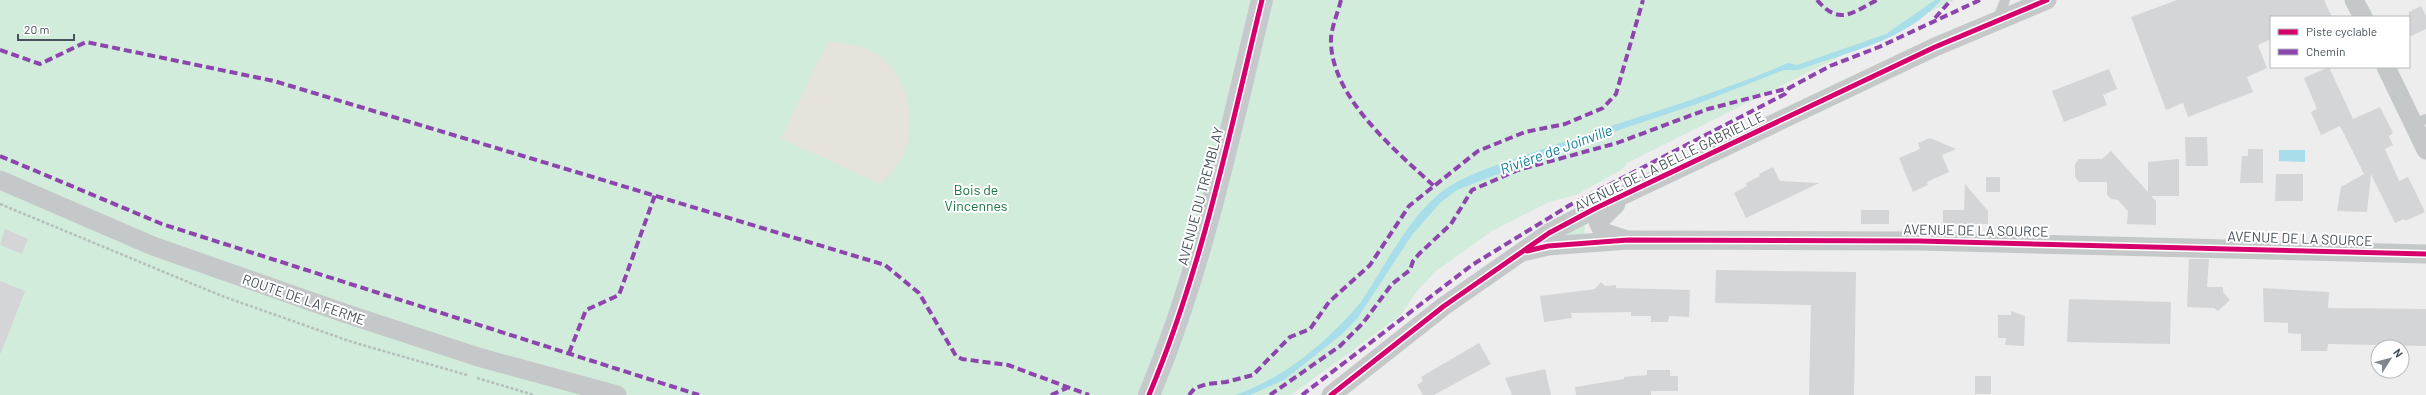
<svg xmlns="http://www.w3.org/2000/svg" width="2426" height="395" viewBox="0 0 2426 395" font-family="Barlow,sans-serif">
<rect width="100%" height="100%" fill="#eeeded"/>
<g fill="#d2ecdb">
<path d="M0,0H1953L1627,163L1623,169L1576,195L1549,202L1492,231L1436,271L1418,290L1400,316L1291,395H0Z"/>
<path d="M1586,218L1584,236H1555Z"/>
</g>
<path fill="#e6e2dc" d="M828,42C841,43 854,44 867,49C905,65 919,117 904,153C899,165 889,175 880,184L781,138Z"/>
<g fill="#a8deea">
<path d="M1935,0H1941C1906,41 1847,52 1798,70H1784L1697,104L1562,149L1457,190L1441,202L1412,235L1357,319L1341,335L1284,380L1250,395H1235C1285,378 1327,342 1361,302C1385,266 1407,220 1440,193C1465,173 1507,162 1537,151C1621,121 1707,98 1788,63L1797,65L1886,34Z"/>
<path d="M2279,150H2305V162L2279,161Z"/>
</g>
<g fill="#d4d5d6">
<path d="M2177,0H2324L2332,17H2271V39L2258,45L2267,68L2247,77L2253,92L2188,117L2183,103L2166,110L2131,17Z"/>
<path d="M2421,6L2426,16V29L2409,37V12Z"/>
<path d="M2329,67L2353,119L2380,107L2393,133L2389,136L2393,145L2385,149L2399,181L2408,177L2425,212L2405,221L2404,219L2395,223L2371,174L2367,212L2337,211L2341,187L2364,174L2340,126L2321,135L2311,112L2317,109L2304,78Z"/>
<path d="M2109,69L2117,89L2103,95L2107,105L2064,122L2052,91Z"/>
<path d="M2185,137H2207L2208,166H2186Z"/>
<path d="M1930,138L1956,149L1942,155L1949,172L1927,182L1928,185L1913,192L1899,158L1920,149L1918,143Z"/>
<path d="M2248,149H2263V183H2240L2242,156H2248Z"/>
<path d="M2111,151L2148,192V162L2179,159V196H2151L2156,201V225L2127,224L2128,211L2118,200L2111,199L2107,195V182H2079L2075,177V164L2079,159H2102Z"/>
<path d="M1773,167L1780,181L1819,183L1746,218L1734,193L1747,186L1746,183L1760,176L1759,174Z"/>
<path d="M2276,174H2303V201H2275Z"/>
<rect x="1986" y="177" width="14" height="15"/>
<path d="M1965,184L1988,211V224H1943V210H1964Z"/>
<rect x="1861" y="210" width="28" height="14"/>
<path d="M5,229L28,239L22,254L0,245Z"/>
<path d="M2189,259H2209L2207,287H2223V292L2230,300L2218,311L2214,308L2187,307Z"/>
<path d="M1716,270L1856,272L1854,395H1809L1811,305L1715,303Z"/>
<path d="M0,281L25,291L1,353H0Z"/>
<path d="M1601,282L1605,286L1616,285V288L1690,290L1689,317L1669,316L1668,322H1651V316H1631V312L1571,313L1572,318L1544,322L1540,296L1595,289Z"/>
<path d="M2263,288L2329,292L2328,308L2426,309V346L2328,344L2327,351H2301V334L2288,333V323L2264,322Z"/>
<path d="M2069,299L2171,302L2170,344L2067,342Z"/>
<path d="M2011,311L2025,316L2024,346L2005,345L2006,338H1998V315H2011Z"/>
<path d="M1479,343L1491,364L1434,395H1423L1417,385L1423,381L1421,377Z"/>
<path d="M1545,369L1551,395H1512L1505,378Z"/>
<path d="M1647,370H1670V376H1678V391H1651V395H1576L1575,387L1624,379V377L1647,375Z"/>
<rect x="1975" y="376" width="16" height="18"/>
</g>
<g fill="none" stroke-linecap="round" stroke-linejoin="round">
<g stroke="#b4bfbc" stroke-width="2.5" stroke-dasharray="3 2" stroke-linecap="butt">
<path d="M0,204L222,296L352,342L467,375"/>
<path d="M477,378L534,395"/>
</g>
<g stroke="#c5c8c9" stroke-width="10">
<path d="M1997,21L2005,0"/>
<path d="M2413,124L2426,119"/>
</g>
<g stroke="#c5c8c9" stroke-width="19">
<path d="M2354,0L2363,17"/>
<path d="M2386,67L2426,150"/>
<path d="M0,180L153,246L344,313L478,357L617,395"/>
<path d="M1616,204L1598,222L1603,232L1624,239"/>
<path d="M1527,251L1548,246L1628,240L1919,241L2426,254"/>
<path d="M1331,395L1444,306L1549,233L1596,208L1935,47L2047,0"/>
</g>
<path stroke="#c6c9cc" stroke-width="22" d="M1149,395C1202,269 1230,132 1262,0"/>
<g stroke="#8e44ad" stroke-width="4" stroke-dasharray="8 4" stroke-linecap="butt">
<path d="M1341,0C1338,12 1332,26 1331,38C1329,96 1396,151 1434,186"/>
<path d="M1817,0C1839,26 1852,13 1877,0"/>
<path d="M1935,18L1951,0"/>
<path d="M0,50L40,64L86,42L274,81L885,265L919,293L956,356L962,359L1008,365L1089,395"/>
<path d="M0,156L162,224L699,395"/>
<path d="M569,353L586,310L619,295L655,195"/>
<path d="M1051,395L1067,388"/>
<path d="M1189,395L1195,388L1207,384L1226,382L1253,375L1290,337L1310,329L1329,302L1370,265L1409,206L1478,151L1525,132L1565,124L1603,108L1616,94L1643,0"/>
<path d="M1270,395L1340,346L1363,323L1392,284L1410,270L1413,261L1419,254L1451,224L1472,190L1518,170L1617,143L1708,109L1789,88L1830,66L1879,47L1980,0"/>
<path d="M1302,395L1472,265L1570,205L1785,94L1789,88"/>
</g>
<defs>
<g id="cycleway">
<path d="M1527,251L1548,246L1628,240L1919,241L2426,254"/>
<path d="M1149,395C1202,269 1230,132 1262,0"/>
<path d="M1331,395L1444,306L1549,233L1596,208L1935,47L2047,0"/>
</g>
</defs>
<use href="#cycleway" stroke="#fff" stroke-width="8"/>
<use href="#cycleway" stroke="#d6006c" stroke-width="5"/>
</g>
<g text-anchor="middle" dominant-baseline="central" stroke-width="4" stroke-linejoin="round" paint-order="stroke">
<g font-size="14" fill="#465159" stroke="#fff">
<text transform="translate(1669 161) rotate(-26)">AVENUE DE LA BELLE GABRIELLE</text>
<text transform="translate(1200 196) rotate(-75)">AVENUE DU TREMBLAY</text>
<text transform="translate(1976 230) rotate(1)">AVENUE DE LA SOURCE</text>
<text transform="translate(2300 238) rotate(2)">AVENUE DE LA SOURCE</text>
<text transform="translate(304 299) rotate(19)">ROUTE DE LA FERME</text>
</g>
<g font-size="14" fill="#1a7745" stroke="#fff">
<text x="976" y="189">Bois de<tspan x="976" dy="16">Vincennes</tspan></text>
</g>
<g font-size="15" font-style="italic" fill="#128199" stroke="#fff">
<text transform="translate(1556 149) rotate(-20)">Rivière de Joinville</text>
</g>
</g>
<rect x="2270" y="16" width="140" height="52" fill="#ffffff" stroke="#b5b9bd"/>
<rect x="2278" y="29" width="20" height="6" fill="#d6006c" stroke="#b5b9bd"/>
<text x="2306" y="36" font-size="12" fill="#465159">Piste cyclable</text>
<rect x="2278" y="49" width="20" height="6" fill="#8e44ad" stroke="#b5b9bd"/>
<text x="2306" y="56" font-size="12" fill="#465159">Chemin</text>
<g transform="translate(2390 359) rotate(54)"><circle r="19" fill="#ffffff" stroke="#b5b9bd"/>
<path d="M0-3L7 15L0 10L-7 15Z" fill="#81888d"/>
<text y="-6" font-size="11" font-weight="bold" text-anchor="middle" fill="#465159">N</text>
</g>
<path d="M18 34v6h56v-6" fill="none" stroke="#465159" stroke-width="2"/>
<text x="24" y="34" font-size="12" fill="#465159" stroke="#ffffff" stroke-width="3" paint-order="stroke">20 m</text>
</svg>
